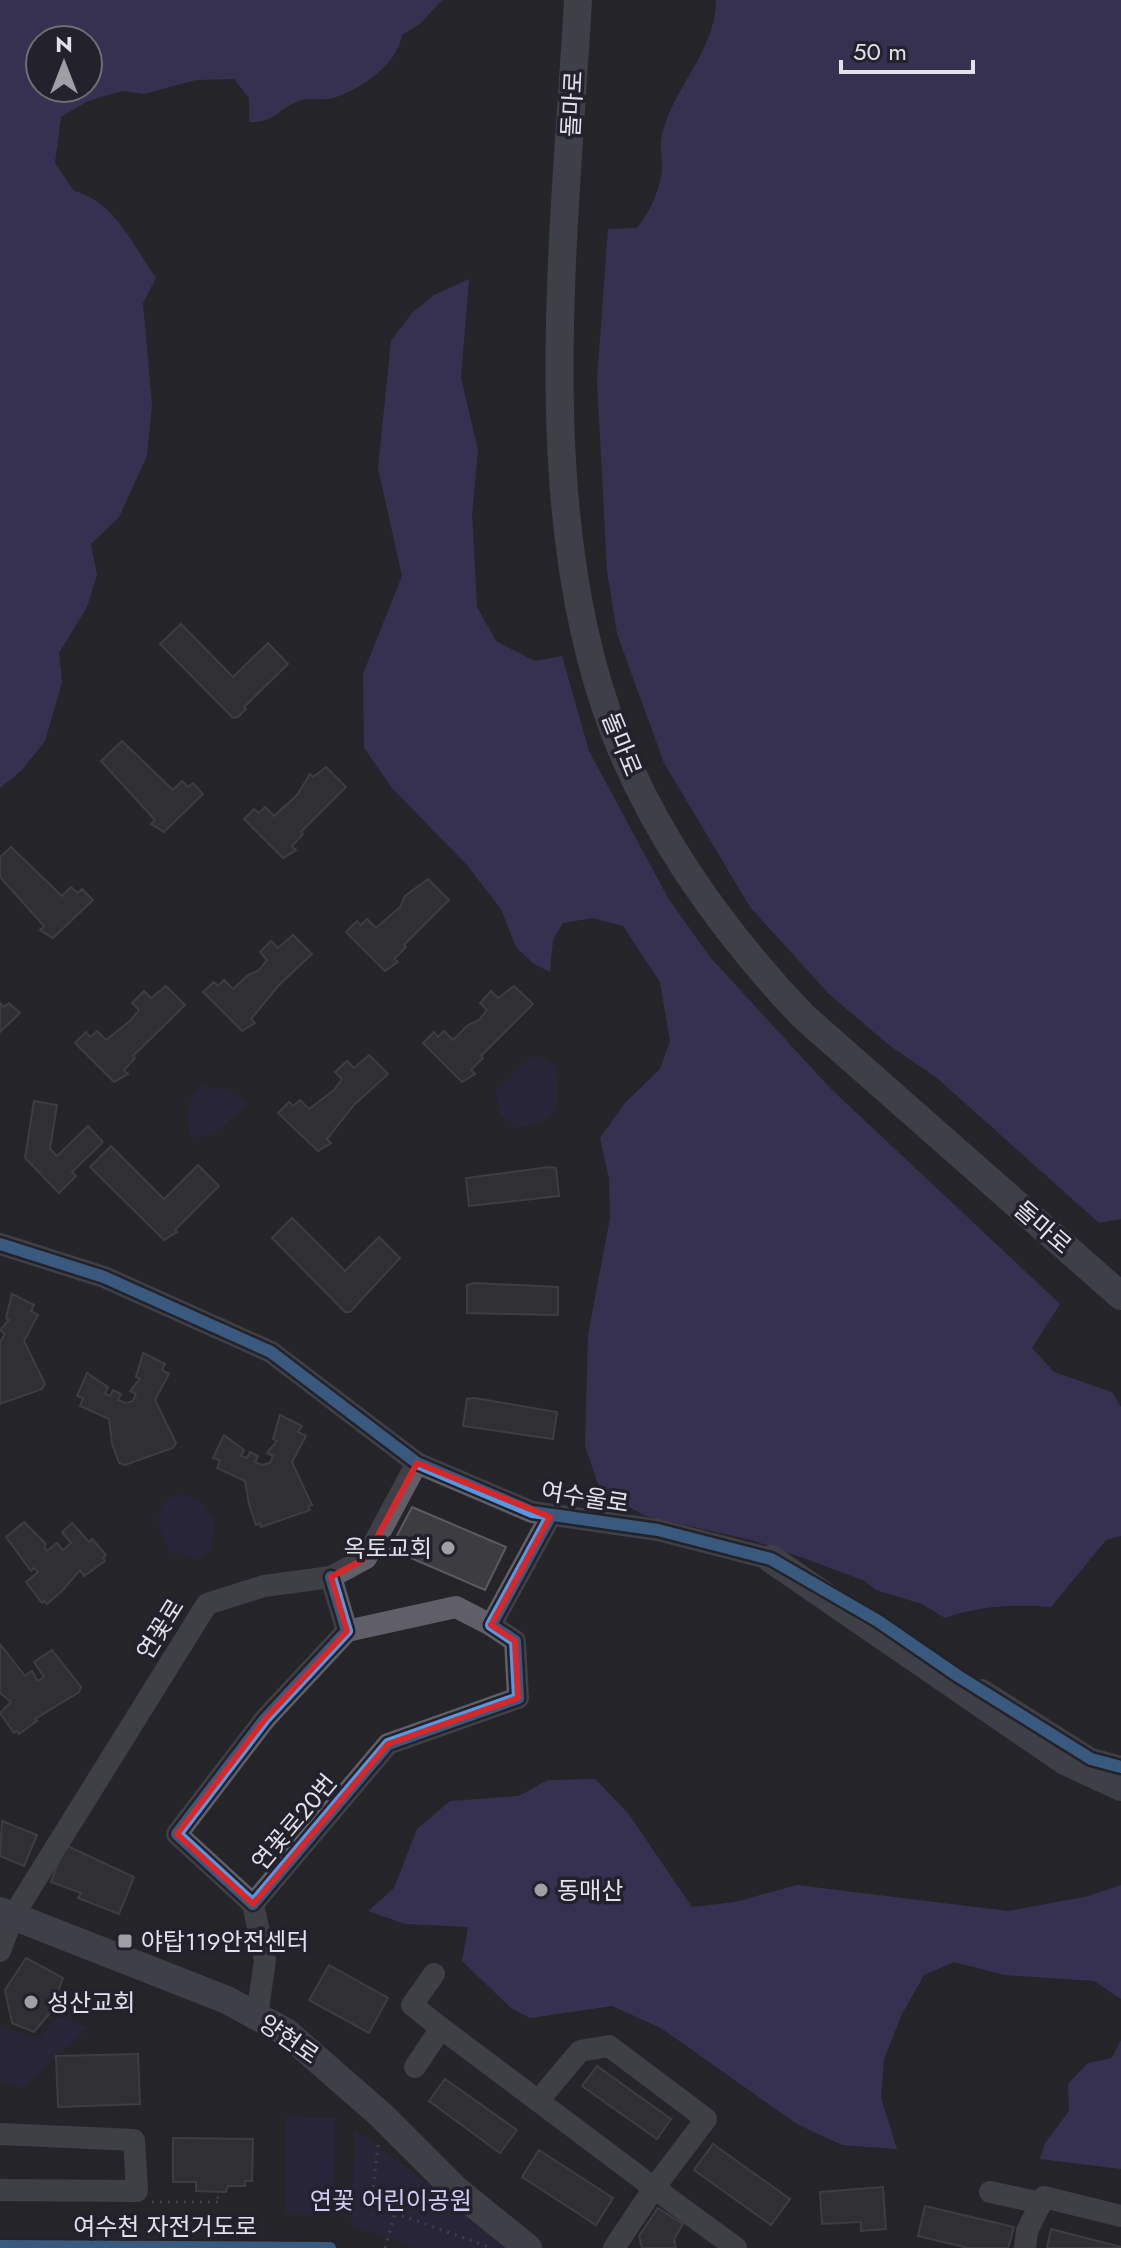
<svg xmlns="http://www.w3.org/2000/svg" width="1121" height="2248" viewBox="0 0 1121 2248" font-family="Jost,'Noto Sans KR',sans-serif">
<rect width="100%" height="100%" fill="#242429"/>
<g fill="#2d2749">
<path d="M541,1056L556,1067C561,1109 559,1122 515,1127L501,1115L495,1093L531,1057Z"/>
<path d="M203,1086L227,1090L248,1104L215,1133L192,1138C184,1120 186,1097 203,1086Z"/>
<path d="M182,1494L201,1502L215,1523L211,1551L196,1560L184,1553H172C156,1534 150,1500 182,1494Z"/>
<path d="M59,2015L88,2028L23,2088L0,2081V2026L38,2039Z"/>
<path d="M286,2117L335,2118L334,2214L286,2213Z"/>
<path d="M355,2130L516,2248H417L351,2225Z"/>
</g>
<g fill="#4e4180" fill-rule="evenodd">
<path d="M0,0H442L420,24L402,35C397,64 363,88 336,97C325,101 310,97 299,101C277,109 276,123 249,122V98L234,79L196,80L144,94L122,91L88,101L61,117L55,163L74,191C115,201 133,246 156,278L143,303L152,405L147,456L119,517L91,544L97,575L87,607L59,653L62,682L45,741L22,770L0,788ZM40,40H88V88H40Z"/>
<path d="M716,0H1121V1219L1099,1223L937,1078L889,1045L829,994L750,907L664,763L617,634L607,571L597,380L608,229L637,228C650,212 659,192 662,171C663,161 660,150 661,140C669,91 716,53 716,0Z"/>
<path d="M469,279L461,378L478,450L472,514L477,607L496,641L535,661L562,656L589,751L668,898L710,957L830,1088L1060,1304L1032,1348L1054,1372L1112,1392L1121,1407V1536L1106,1540L1051,1607C1015,1604 979,1606 945,1618L922,1604L876,1590L865,1581L795,1555L751,1540L645,1516L600,1490L585,1446L588,1335L610,1218L609,1179L600,1138L625,1103L660,1069L670,1041L660,982L623,926L592,918L563,923L553,940L550,972L534,964L516,947L501,909L466,864L392,788L364,748L363,674L402,576L378,468L391,341L412,313L434,295Z"/>
<path d="M595,1779L628,1813L692,1907L735,1902L797,1885L1008,1911L1089,1896L1121,1885V1999L1094,1981L1005,1975L954,1962L924,1975L902,2014L884,2059L881,2098L897,2149L842,2145L797,2124L661,2028L612,2006L530,2018L511,2008L462,1961L468,1927L405,1924L368,1911L394,1888L417,1829L450,1801L519,1796L548,1780Z"/>
<path d="M1121,2040V2169L1040,2159L1045,2143L1069,2111L1068,2084L1088,2063L1112,2058Z"/>
</g>
<g fill="#3c3c41" stroke="#5b5b5f" stroke-width="2">
<path d="M181,624L233,677L268,643L288,664L244,707L246,709L238,717L233,718L160,644Z"/>
<path d="M122,741L173,790L182,781L188,787L193,783L203,794L164,832L151,824L155,820L101,761Z"/>
<path d="M326,767L346,787L301,832L303,834L292,846L296,850L283,858L244,819L254,809L259,813L265,807L274,816L297,795L310,774L313,777Z"/>
<path d="M11,847L62,896L71,887L78,893L82,889L93,900L53,938L40,930L44,926L0,877V857Z"/>
<path d="M428,879L449,900L404,945L406,947L394,959L398,962L385,971L346,932L357,921L361,925L367,919L376,928L400,907L405,896Z"/>
<path d="M293,935L312,954L279,985L251,1019L255,1023L242,1031L203,992L214,982L218,986L224,980L233,989L248,975L259,970L267,960L260,952L271,941L278,948Z"/>
<path d="M166,986L185,1005L133,1056L135,1058L124,1070L128,1074L114,1082L75,1043L86,1032L90,1037L97,1031L106,1040L131,1020L139,1010L132,1003L144,991L151,998Z"/>
<path d="M514,986L533,1004L481,1056L483,1058L471,1070L475,1074L462,1082L423,1043L434,1032L438,1037L444,1031L453,1040L468,1025L479,1020L487,1010L480,1003L491,991L498,998Z"/>
<path d="M0,1003L4,1007L9,1003L20,1013L0,1032Z"/>
<path d="M369,1055L388,1074L354,1105L327,1139L331,1143L318,1151L278,1113L289,1102L293,1106L300,1100L309,1109L334,1090L342,1079L335,1072L347,1061L354,1068Z"/>
<path d="M34,1101L57,1105L50,1149L57,1156L88,1126L103,1142L72,1172L76,1176L59,1193L25,1158Z"/>
<path d="M111,1146L164,1199L198,1165L219,1186L175,1230L177,1232L164,1240L90,1167Z"/>
<path d="M549,1167L556,1168L559,1196L469,1206L466,1178Z"/>
<path d="M292,1218L345,1271L379,1237L400,1258L350,1312H345L272,1238Z"/>
<path d="M474,1283L558,1287V1315L467,1313V1285Z"/>
<path d="M12,1294L34,1305L31,1311L38,1315L24,1341L45,1384L42,1389L0,1404V1342L5,1334L0,1330L9,1320L6,1318Z"/>
<path d="M143,1353L165,1364L162,1370L169,1374L155,1400L176,1443L173,1448L125,1465L119,1463L112,1443L109,1419L80,1406L83,1398L77,1396L87,1373L108,1387L105,1394L110,1396L113,1390L121,1394L118,1400L126,1403L133,1401L136,1394L130,1391L140,1379L136,1377Z"/>
<path d="M474,1398L557,1412L553,1439L463,1426L467,1399Z"/>
<path d="M280,1415L302,1426L298,1432L306,1436L292,1462L312,1505L308,1506L310,1510L261,1527L260,1523L256,1525L249,1504L245,1481L217,1468L220,1460L213,1458L224,1435L244,1450L241,1456L247,1458L250,1452L258,1456L255,1462L262,1465L270,1463L273,1456L267,1453L277,1441L273,1439Z"/>
<path d="M412,1507L506,1547L485,1590L390,1549Z"/>
<path d="M24,1522L46,1544L44,1547L47,1551L57,1543L63,1550L71,1543L62,1532L72,1523L89,1542L92,1539L106,1555L103,1558L105,1561L84,1576L80,1570L63,1590L47,1604L44,1601L42,1603L26,1582L38,1572L34,1568L31,1571L6,1537Z"/>
<path d="M0,1644L25,1676L32,1671L38,1681L44,1677L34,1662L52,1650L81,1687L79,1692L35,1719L37,1721L19,1734L17,1731L14,1733L0,1713L11,1702L0,1693Z"/>
<path d="M2,1821L37,1835L24,1866L0,1856Z"/>
<path d="M65,1845L134,1877L119,1914L78,1898L81,1893L51,1882Z"/>
<path d="M26,1958L63,1978L50,2013L34,2032L12,2023L5,1990Z"/>
<path d="M329,1965L388,1998L369,2033L309,2000Z"/>
<path d="M138,2054L140,2104L58,2107L56,2056Z"/>
<path d="M597,2066L671,2119L657,2139L582,2086Z"/>
<path d="M445,2079L517,2130L500,2153L429,2101Z"/>
<path d="M173,2138L253,2139L252,2181H245V2186H228L226,2192L196,2191V2182H173Z"/>
<path d="M713,2144L790,2199L771,2225L694,2170Z"/>
<path d="M539,2150L613,2198L596,2225L522,2177Z"/>
<path d="M883,2187L886,2229L861,2231V2222L822,2224L820,2192Z"/>
<path d="M925,2206L1014,2227L1008,2248H968L918,2236Z"/>
<path d="M658,2208L683,2224L674,2239L676,2248H642L639,2236Z"/>
<path d="M1051,2229L1121,2247V2248H1047Z"/>
</g>
<g fill="none" stroke-linecap="round" stroke-linejoin="round">
<g stroke="#606066" stroke-width="3" stroke-dasharray="2 6" stroke-linecap="butt">
<path d="M378,2145L373,2189L396,2192L395,2213L489,2247"/>
<path d="M152,2202H220L215,2192"/>
<path d="M385,2248L395,2213"/>
</g>
<g stroke="#605f68" stroke-width="22">
<path d="M0,1244L104,1277L271,1352L417,1463L532,1512L658,1530L771,1559L783,1566"/>
<path d="M331,1577L347,1631L265,1719L177,1834L253,1904L388,1744L518,1698L515,1641L491,1625L550,1517"/>
<path d="M347,1631L456,1607L491,1625"/>
<path d="M982,1690L1091,1759L1121,1767"/>
<path d="M253,1904L265,1960L257,2016"/>
<path d="M0,1951L13,1916L207,1604L264,1586L331,1577L366,1558L417,1463"/>
<path d="M434,1974L412,2005L441,2028L654,2188L706,2119L609,2046L580,2051L538,2101"/>
<path d="M415,2067L441,2028"/>
<path d="M0,2134L134,2140L137,2191L0,2190"/>
<path d="M990,2192L1041,2203"/>
<path d="M614,2248L654,2188L736,2248"/>
<path d="M1025,2248L1027,2231L1044,2197L1121,2216"/>
</g>
<g stroke="#60606a" stroke-width="28">
<path d="M578,0C565,233 529,515 616,736C657,840 727,936 803,1016L1121,1296"/>
<path d="M771,1559L1065,1761L1121,1787"/>
<path d="M0,1911L227,2000L286,2032L381,2115L454,2188L528,2248"/>
</g>
<defs>
<g id="cycleway">
<path d="M0,1244L104,1277L271,1352L417,1463L532,1512L658,1530L771,1559L878,1621L958,1676L1091,1759L1121,1767"/>
<path d="M331,1577L347,1631L265,1719L177,1834L253,1904L388,1744L518,1698L515,1641L491,1625L550,1517"/>
<path d="M0,2246L330,2248"/>
</g>
</defs>
<use href="#cycleway" stroke="#22212c" stroke-width="17"/>
<use href="#cycleway" stroke="#5399e6" stroke-width="12"/>
</g>
<path d="M0 0H1121V2248H0ZM417,1463L550,1517L491,1625L515,1641L518,1698L388,1744L253,1904L177,1834L265,1719L347,1631L331,1577L366,1558Z" fill="#242429" fill-opacity=".55" fill-rule="evenodd"/>
<path fill="none" stroke="#d62828" stroke-width="6" stroke-linejoin="round" d="M417,1463L550,1517L491,1625L515,1641L518,1698L388,1744L253,1904L177,1834L265,1719L347,1631L331,1577L366,1558Z"/>
<g fill="#a09fa5" stroke="#22212c" stroke-width="3">
<circle cx="448" cy="1548" r="8"/>
<circle cx="541" cy="1890" r="8"/>
<rect x="117" y="1933" width="16" height="16" rx="4"/>
<circle cx="31" cy="2002" r="8"/>
</g>
<g text-anchor="middle" dominant-baseline="central" stroke-width="7" stroke-linejoin="round" paint-order="stroke">
<g font-size="24" fill="#e2e1e8" stroke="#22212c">
<text transform="translate(572 104) rotate(-87)">돌마로</text>
<text transform="translate(622 744) rotate(68)">돌마로</text>
<text transform="translate(1043 1227) rotate(41)">돌마로</text>
<text transform="translate(585 1497) rotate(9)">여수울로</text>
<text transform="translate(160 1629) rotate(-58)">연꽃로</text>
<text transform="translate(294 1822) rotate(-50)">연꽃로20번</text>
<text transform="translate(289 2039) rotate(35)">양현로</text>
<text x="165" y="2226">여수천 자전거도로</text>
</g>
<g font-size="24" fill="#e2e1e8" stroke="#22212c" text-anchor="start">
<text x="432" y="1548" text-anchor="end">옥토교회</text>
<text x="557" y="1890">동매산</text>
<text x="141" y="1941">야탑119안전센터</text>
<text x="47" y="2002">성산교회</text>
</g>
<g font-size="24" fill="#d0ccf5" stroke="#22212c">
<text x="391" y="2200">연꽃 어린이공원</text>
</g>
</g>
<g transform="translate(64 64)"><circle r="38" fill="#22212c" stroke="#6f6e77" stroke-width="2"/>
<path d="M0-6L14 30L0 20L-14 30Z" fill="#a09fa5"/>
<text y="-12" font-size="22" font-weight="bold" text-anchor="middle" fill="#e2e1e8">N</text>
</g>
<path d="M841 60v12h132v-12" fill="none" stroke="#e2e1e8" stroke-width="4"/>
<text x="853" y="60" font-size="24" fill="#e2e1e8" stroke="#22212c" stroke-width="6" paint-order="stroke">50 m</text>
</svg>
